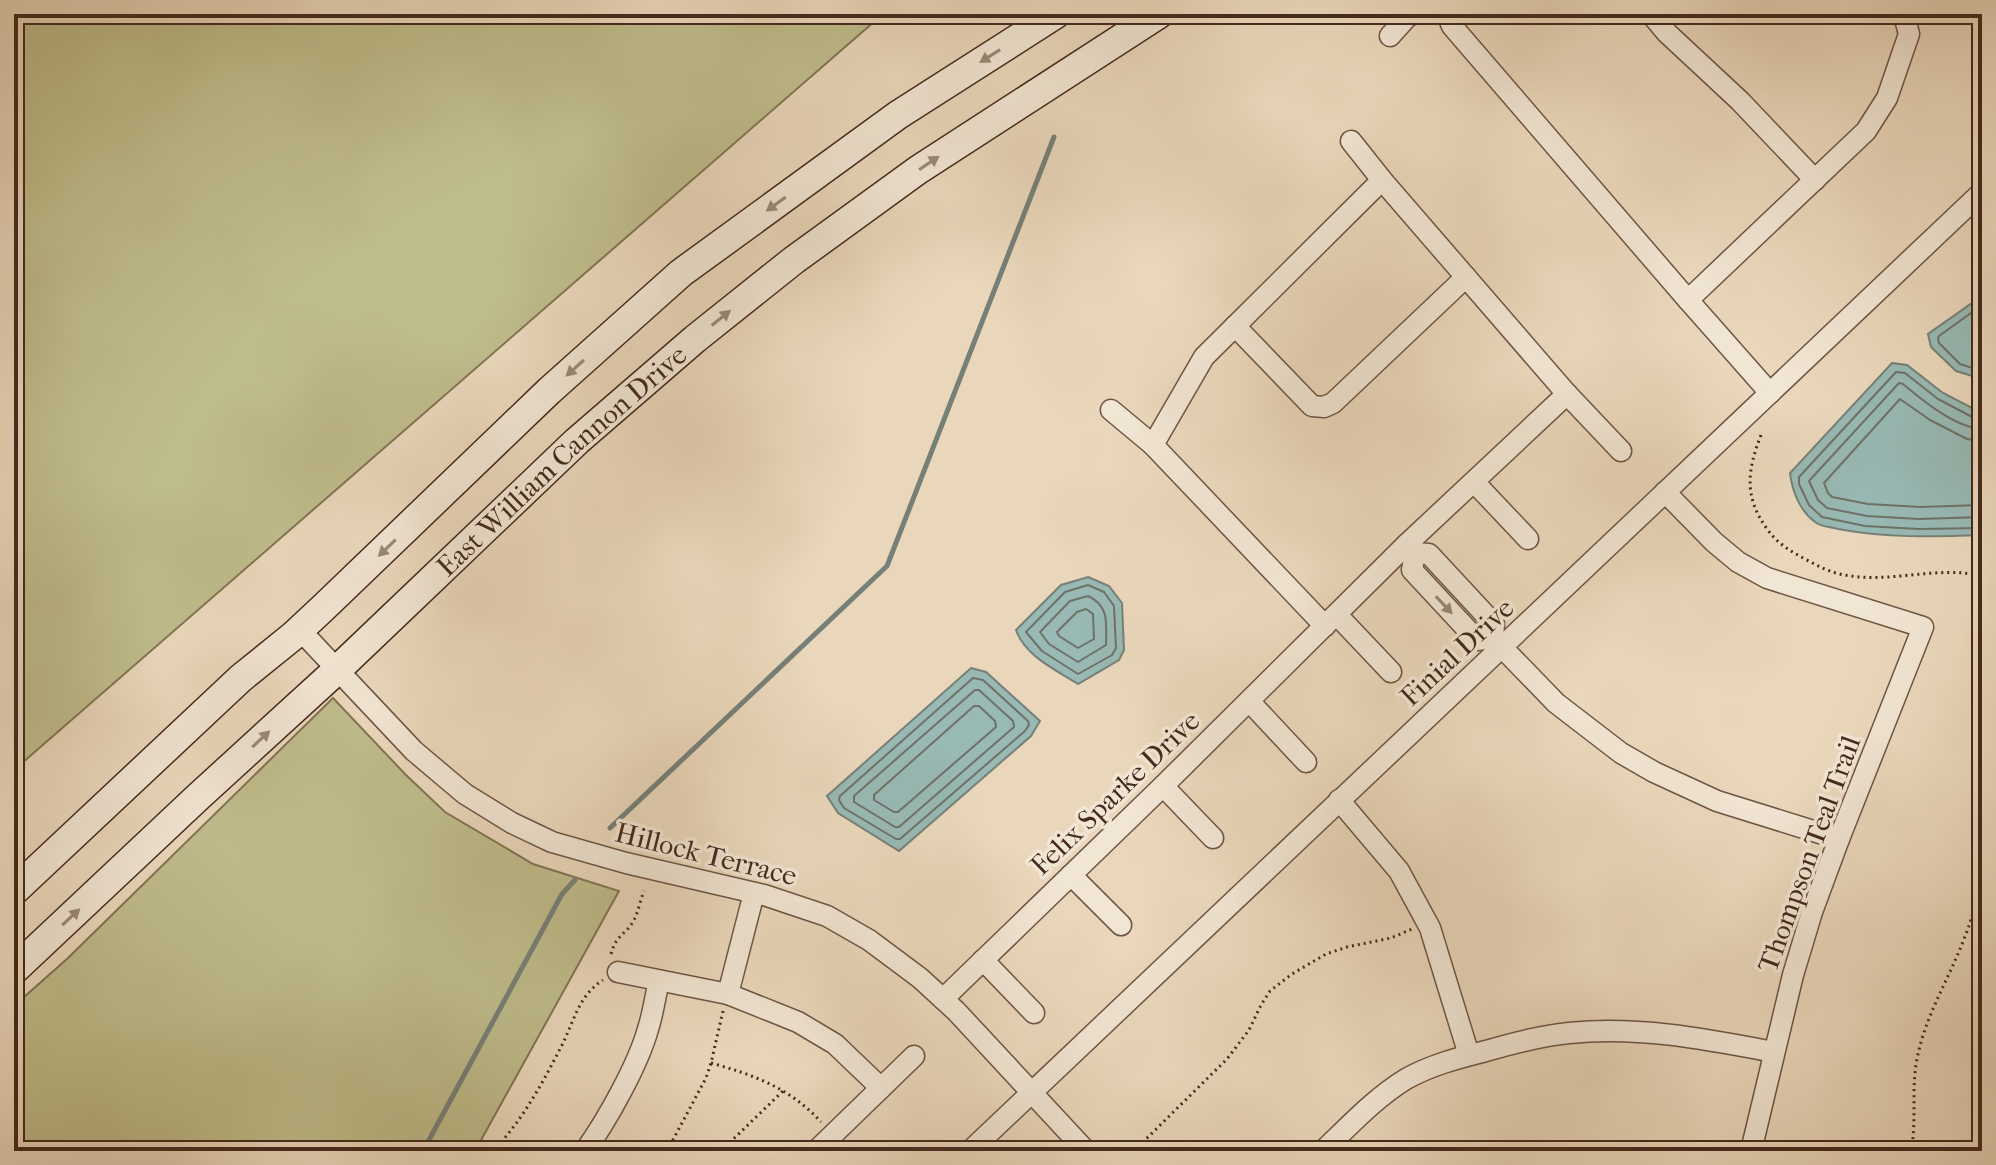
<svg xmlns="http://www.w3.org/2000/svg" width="1996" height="1165" viewBox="0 0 1996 1165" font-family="'IM FELL French Canon',serif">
<rect width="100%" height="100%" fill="#ead7bb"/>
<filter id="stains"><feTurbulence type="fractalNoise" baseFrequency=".0025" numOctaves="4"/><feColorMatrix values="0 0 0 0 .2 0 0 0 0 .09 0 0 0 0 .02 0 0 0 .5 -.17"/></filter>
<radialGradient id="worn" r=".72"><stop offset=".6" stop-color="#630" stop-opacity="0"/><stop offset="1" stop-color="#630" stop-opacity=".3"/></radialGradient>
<g fill="#bfbc8b" stroke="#827354" stroke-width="2">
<path d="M14,14H883L14,770Z"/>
<path d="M333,698L405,774L445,812L533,864L619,891L475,1151H14V1006L68,958Z"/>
</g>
<g fill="#98b9b4" stroke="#768078" stroke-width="2">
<path d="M1982,296V379L1956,371L1931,347L1928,334Z"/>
<path d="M1892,363L1907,365L1943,393L1982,413V535C1933,537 1886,538 1838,529C1831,527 1821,527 1815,522C1800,511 1792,491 1790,473Z"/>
<path d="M1088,577L1109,586L1122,603L1124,650L1119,660L1078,684C1056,670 1025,656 1016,630L1061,585Z"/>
<path d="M971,668L986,672L1040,721L1031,736L899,851L838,813L827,796Z"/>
</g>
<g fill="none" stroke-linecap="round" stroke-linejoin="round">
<g stroke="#6e7268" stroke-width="2">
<path d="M1982,305L1939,336L1938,339L1939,343L1960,364L1982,371"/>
<path d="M1982,419H1976L1938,399L1905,373L1896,372L1799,477V484L1809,505L1822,517L1865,526L1919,529L1982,528"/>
<path d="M1982,429C1956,428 1922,400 1903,384L1899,383L1809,481L1818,500L1827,508L1867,516L1919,519L1982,517"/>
<path d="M1982,441L1967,439L1930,420L1900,399L1824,483L1828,493L1832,497L1868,504L1920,507L1982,505"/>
<path d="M1088,585L1104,592L1114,606L1116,648L1112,655L1078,674L1042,651L1026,632L1065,592Z"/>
<path d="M1088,596C1110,606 1106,624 1106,645L1078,662L1049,644L1040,632L1070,601Z"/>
<path d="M1086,609L1093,614L1094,639L1078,648L1059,636L1057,632L1077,612Z"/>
<path d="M973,678L983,680L1028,721L1029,725L1025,731L900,839H896L844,808L839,800L840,796Z"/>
<path d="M975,690H979L1013,721L1014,727L899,827H895L854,802V796Z"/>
<path d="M974,706H979L995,721L996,727L898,812H894L874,800V795Z"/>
</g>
<g stroke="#768078" stroke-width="5">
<path d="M610,828L887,566L1054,137"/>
<path d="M423,1151L562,894L575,880"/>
</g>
<defs>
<g id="street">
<path d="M1447,14L1452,26L1688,300L1866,131L1887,98L1909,34L1905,19L1899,14"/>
<path d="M1651,14L1667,33L1740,101L1815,180"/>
<path d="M1390,36L1407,17L1413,14"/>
<path d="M1351,141L1382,180"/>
<path d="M1688,300L1770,393"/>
<path d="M1235,326L1312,406L1324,407L1333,403L1466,277"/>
<path d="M1567,394L1621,451"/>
<path d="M1111,410L1153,445"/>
<path d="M1474,482L1528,539"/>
<path d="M1665,492L1714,542L1738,562L1767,578L1923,627L1839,839L1812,912L1793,975L1751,1151"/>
<path d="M1415,553L1412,570L1477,640L1493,638L1556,703L1621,753L1654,772L1717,801L1839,839"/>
<path d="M1337,615L1391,672"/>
<path d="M1325,626L1153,445L1204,357L1382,180L1567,394L1407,544L1415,553L1429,554L1494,624L1493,638"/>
<path d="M300,630L414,751L465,794L512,823L552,842L626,863L764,895L827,916L869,940L920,978L956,1011L1086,1151"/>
<path d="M1249,701L1306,762"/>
<path d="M1163,786L1213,838"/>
<path d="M1339,800L1399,871L1430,928L1469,1055"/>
<path d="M1071,875L1121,925"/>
<path d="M983,960L1034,1013"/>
<path d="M618,972L728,994L798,1022L835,1044L881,1088"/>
<path d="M728,994L754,893"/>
<path d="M943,999L1163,786L1407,544"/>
<path d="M585,1151C607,1120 638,1065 648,1029C653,1014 655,997 659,981"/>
<path d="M816,1151L914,1056"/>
<path d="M970,1151L1982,192"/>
<path d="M1323,1151C1349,1126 1375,1098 1406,1079C1431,1065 1458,1058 1486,1051C1513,1043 1540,1036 1569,1033C1639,1026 1705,1039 1774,1052"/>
</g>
<g id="secondary">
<path d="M14,891L241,678L293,636L323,608L549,391L681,273L898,115L1056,14"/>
<path id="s1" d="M14,970L198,797L337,670L577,441L695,339L794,260L918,170L1159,14"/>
</g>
</defs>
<use href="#street" stroke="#6e5544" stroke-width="23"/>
<use href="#secondary" stroke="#442a1d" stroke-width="31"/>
<g stroke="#442a1d" stroke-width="3" stroke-dasharray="2 4" stroke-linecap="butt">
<path d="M1761,435C1747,471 1744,497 1767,529C1777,543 1790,551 1805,559C1818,566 1831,573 1845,575C1890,584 1937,565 1982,576"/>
<path d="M611,954C616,935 625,935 633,922C638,913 640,901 644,891"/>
<path d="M711,1063C754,1075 790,1088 821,1122"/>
<path d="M672,1142L687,1143L695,1151"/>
<path d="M493,1151C522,1121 542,1084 561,1047C574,1022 578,996 603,980"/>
<path d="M667,1151L706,1078L711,1063L723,1011"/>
<path d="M721,1151L783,1091"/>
<path d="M1134,1151L1227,1059L1249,1030L1261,1005L1270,991L1292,974L1326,954L1347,947L1391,938L1412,929"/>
<path d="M1911,1151C1917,1121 1911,1089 1917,1059C1925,1016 1949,979 1964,939C1973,918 1977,895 1982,873"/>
</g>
<use href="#street" stroke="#f1e5d3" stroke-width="20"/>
<use href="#secondary" stroke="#f1e5d3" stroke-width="28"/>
</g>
<defs><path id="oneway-solid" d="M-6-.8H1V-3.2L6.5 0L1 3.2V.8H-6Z" transform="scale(2)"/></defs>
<g fill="#9a8878">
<use href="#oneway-solid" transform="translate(990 56) rotate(148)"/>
<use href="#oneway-solid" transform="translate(929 163) rotate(-34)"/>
<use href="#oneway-solid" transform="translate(776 204) rotate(144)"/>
<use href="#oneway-solid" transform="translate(721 318) rotate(-39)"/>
<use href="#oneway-solid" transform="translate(575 368) rotate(138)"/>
<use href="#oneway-solid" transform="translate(387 548) rotate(136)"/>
<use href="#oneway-solid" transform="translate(1444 605) rotate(47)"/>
<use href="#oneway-solid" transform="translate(261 739) rotate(-43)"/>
<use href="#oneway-solid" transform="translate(71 917) rotate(-43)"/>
</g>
<g text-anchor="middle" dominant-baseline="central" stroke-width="7" stroke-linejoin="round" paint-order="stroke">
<g font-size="28" fill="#442a1d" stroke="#f1e5d3">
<text stroke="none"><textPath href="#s1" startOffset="748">East William Cannon Drive</textPath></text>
<text transform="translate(1457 652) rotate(-43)">Finial Drive</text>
<text transform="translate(1115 793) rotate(-44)">Felix Sparke Drive</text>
<text transform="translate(706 854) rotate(14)">Hillock Terrace</text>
<text transform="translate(1809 854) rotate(-70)">Thompson Teal Trail</text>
</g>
</g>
<rect width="1996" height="1165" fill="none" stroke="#ead7bb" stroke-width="48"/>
<rect x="16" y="16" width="1964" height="1133" fill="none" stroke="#442a1d" stroke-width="4"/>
<rect x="24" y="24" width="1948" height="1117" fill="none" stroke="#442a1d" stroke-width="2"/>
<rect width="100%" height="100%" filter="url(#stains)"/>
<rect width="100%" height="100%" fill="url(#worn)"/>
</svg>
